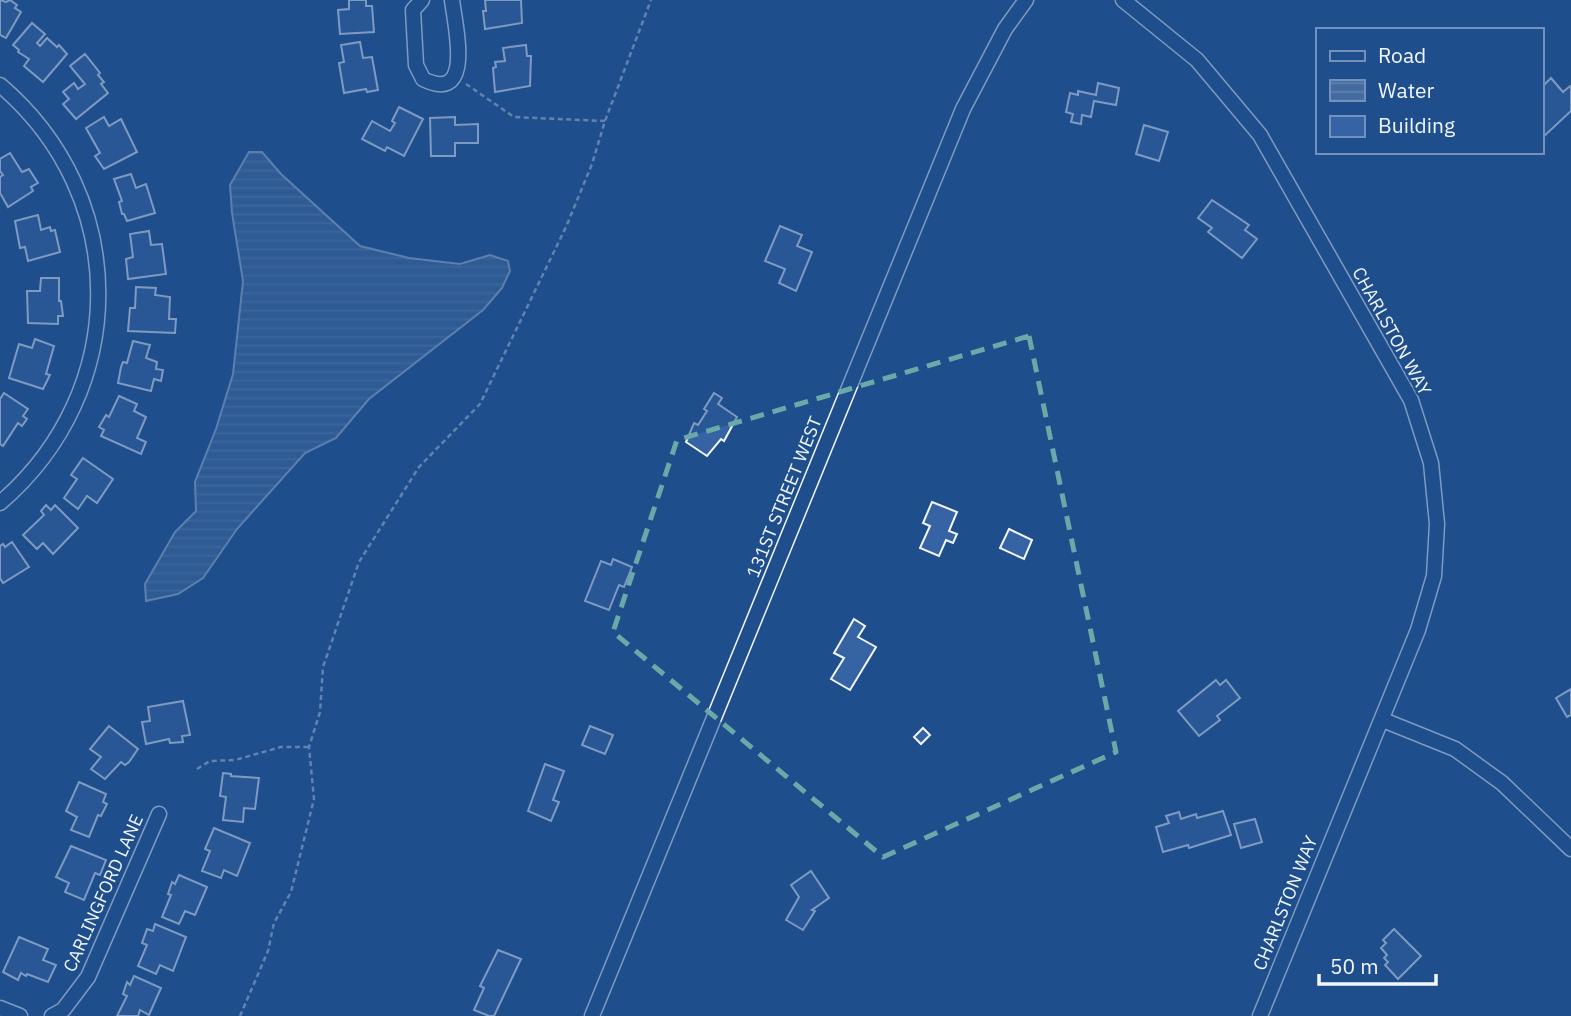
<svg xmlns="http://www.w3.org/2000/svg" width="1571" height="1016" viewBox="0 0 1571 1016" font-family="'IBM Plex Sans',sans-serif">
<defs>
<pattern id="water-rules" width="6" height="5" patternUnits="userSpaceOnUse" patternTransform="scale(1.75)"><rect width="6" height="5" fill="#446ba0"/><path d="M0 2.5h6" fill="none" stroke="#5f81ae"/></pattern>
</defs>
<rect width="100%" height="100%" fill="#1f4e8c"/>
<path fill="url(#water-rules)" stroke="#a8bbd7" stroke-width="2" d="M249,152H262L281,174L360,246L409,258L460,264L490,255L508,261L510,271L502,288L483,310L369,399L336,438L305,453L237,529L203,578L178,594L146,601L145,584L175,532L196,511L195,482L216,429L233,374L243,281L232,213L230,185Z"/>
<g fill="#3563a3" stroke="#f2f6ff" stroke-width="2">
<path d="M0,0L6,2L10,0L17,5L15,8L21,12L6,38L0,35Z"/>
<path d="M349,0H366V6H372L374,32L340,34L338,10L349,9Z"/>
<path d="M485,0H521L522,23L485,29L483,11H486Z"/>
<path d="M32,23L45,34L37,43L40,46L47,38L57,47L59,45L67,54L43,82L24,66L29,59L18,52L19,50L13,45Z"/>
<path d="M360,42L363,58L372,57L378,90L367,92L366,89L344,93L339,63L344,62L341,45Z"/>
<path d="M526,45L527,56H531L530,86L495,92L493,68L496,67L495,62L505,61L503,48Z"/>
<path d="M85,54L100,73L98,75L104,82L101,84L108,93L76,119L63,104L69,99L63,92L74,83L78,89L85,84L70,66Z"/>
<path d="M1551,78L1563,92L1570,86L1571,87V111L1541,139V88Z"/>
<path d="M1098,83L1119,88L1116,105L1094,101L1091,117L1082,115L1081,124L1071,122L1073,114L1066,112L1070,93L1078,95V91L1096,95Z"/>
<path d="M399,107L423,119L404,156L387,147L385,151L362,139L372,121L390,131L395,123L392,121Z"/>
<path d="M104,117L109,126L121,119L137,152L104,169L95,156L100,153L86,128Z"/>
<path d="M455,117V125L478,124V143H455V156H431L430,118Z"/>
<path d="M1144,125L1168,132L1159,161L1136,154Z"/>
<path d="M10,153L22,172L29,169L38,183L31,187L33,191L8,207L0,193V177L3,175L0,171V159Z"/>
<path d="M131,174L136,188L146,184L155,213L127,221L124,214H122L119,202L122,201L114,179Z"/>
<path d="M1212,200L1249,225L1245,230L1257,239L1242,258L1208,232L1212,228L1198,218Z"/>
<path d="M38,215L41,230L50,227L51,231L55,230L60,252L28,261L25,247L20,248L15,221Z"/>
<path d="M780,226L802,235L797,246L812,252L796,291L779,283L785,269L765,261Z"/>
<path d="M149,231L151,245L162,244L166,274L128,279L126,259L133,257L130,234Z"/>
<path d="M41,278H59V301H61L63,316H58V324L28,323L27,291H40Z"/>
<path d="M136,287L156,288L155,295L170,297L169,319H176L175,333L128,331L130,308H135Z"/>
<path d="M35,339L54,346L46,374L50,375L43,389L9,378L19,344L32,348Z"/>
<path d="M133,341L150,345L146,358L157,362L156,369L163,370L161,381L154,379L151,391L118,383L121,367L123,362L127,363Z"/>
<path d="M4,393L28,409L23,416L27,419L22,426L18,423L3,446L0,444V399Z"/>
<path d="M714,393L722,398L718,404L737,417L724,441L721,439L707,456L686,442L694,423L698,425L707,411L704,409Z"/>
<path d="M119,396L137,404L134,411L146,417L137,438L146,442L141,454L101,436L104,430L99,427L106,415L109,417Z"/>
<path d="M83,458L113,479L97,503L87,496L78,509L64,498L77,479L71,475Z"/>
<path d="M932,502L957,512L949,531L957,534L953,543L946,540L939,556L920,548L930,526L923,523Z"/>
<path d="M46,505L51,510L55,505L78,528L53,554L43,543L37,549L23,535L44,515L41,511Z"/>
<path d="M1009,529L1032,540L1024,559L1000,548Z"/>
<path d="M12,542L29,567L3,583L0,578V546L3,544L5,547Z"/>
<path d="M613,559L632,567L624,587L619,585L609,610L585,601L601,561L611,565Z"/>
<path d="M854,619L865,626L858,637L876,647L850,690L831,679L844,658L834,653Z"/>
<path d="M1216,680L1220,685L1226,680L1240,698L1217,716L1220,720L1199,736L1178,711Z"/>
<path d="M1571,689V715L1567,717L1556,698Z"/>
<path d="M183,701L190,735L182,736L183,742L170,743L169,739L146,744L142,722L150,721L148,707Z"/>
<path d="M109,726L138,749L129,762L125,765L121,762L105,779L91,769L101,757L90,749Z"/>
<path d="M590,726L613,735L605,754L582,745Z"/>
<path d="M923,728L930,735L921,744L914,737Z"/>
<path d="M545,764L564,771L553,800L559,802L551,821L528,811Z"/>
<path d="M223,773L231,774V776L259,778L255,809L244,808L243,822L223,820L226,797L220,796Z"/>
<path d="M79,782L106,794L103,802L107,804L101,816L98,815L89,837L71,830L77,817L66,811Z"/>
<path d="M1223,811L1231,835L1189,848L1188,845L1163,852L1156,827L1169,823L1166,816L1179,812L1181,819L1196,814L1197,818Z"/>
<path d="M1255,819L1262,842L1241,848L1234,824Z"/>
<path d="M214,828L250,843L237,876L224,870L221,878L202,871L210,851L205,849Z"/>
<path d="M71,846L106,860L100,875L95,873L84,900L65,892L69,883L56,877Z"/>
<path d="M811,871L829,898L812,910L815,911L803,930L786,920L799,897L791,885Z"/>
<path d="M179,875L207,887L195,915L185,911L179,924L162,917L171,895L168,894L172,882L175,884Z"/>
<path d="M155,924L186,937L173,971L160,965L156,974L138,966L147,945L142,943L147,929L153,931Z"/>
<path d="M1394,929L1421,956L1398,979L1385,965L1388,962L1384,958L1387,955L1381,948L1386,943L1383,940Z"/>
<path d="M19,937L48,949L43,960L56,965L48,982L27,974L26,976L21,973L18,980L3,972Z"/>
<path d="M498,950L521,959L494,1016H489L474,1010L484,988L480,986Z"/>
<path d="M134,976L161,988L149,1015L140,1010L138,1016H117L127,996L123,994L127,982L130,985Z"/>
</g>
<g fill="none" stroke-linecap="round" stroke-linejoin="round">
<defs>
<g id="street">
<path d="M422,0L413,10L416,65L423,79C475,105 455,26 452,0"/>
<path d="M1123,0L1197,60L1260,135L1411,400L1431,463L1437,524L1434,576L1418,630L1260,1016"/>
<path d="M0,85C131,196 131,391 0,503"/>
<path d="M1383,720L1455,749L1502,783L1571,849"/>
<path d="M0,1008L20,1016"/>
<path d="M52,1016L63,1010L88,977L159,814"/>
<path d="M592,1016L963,109L1005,29L1026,0"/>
</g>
</defs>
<use href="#street" stroke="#f2f6ff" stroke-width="17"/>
<g stroke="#b3c4dc" stroke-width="2.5" stroke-dasharray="5 3.5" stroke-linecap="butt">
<path d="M466,84L514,117L605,121"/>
<path d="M197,769L210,761L235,760L281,747H309"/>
<path d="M240,1016L268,951L274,923L291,892L314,799L309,747L320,712L323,667L359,562L419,467L480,404L566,227L592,164L605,121L651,0"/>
</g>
<use href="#street" stroke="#1f4e8c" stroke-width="14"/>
</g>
<path d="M0 0H1571V1016H0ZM1029,336L1116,752L883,857L613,632L677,440Z" fill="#1f4e8c" fill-opacity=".55" fill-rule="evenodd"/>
<path fill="none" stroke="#6aa9a8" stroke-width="5" stroke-dasharray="14 9" stroke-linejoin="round" d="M1029,336L1116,752L883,857L613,632L677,440Z"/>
<g text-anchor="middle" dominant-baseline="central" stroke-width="5" stroke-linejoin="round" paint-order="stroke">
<g font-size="18" fill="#f2f6ff" stroke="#1f4e8c">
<text transform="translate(1392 331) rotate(61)">CHARLSTON WAY</text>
<text transform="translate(784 497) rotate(-68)">131ST STREET WEST</text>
<text transform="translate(103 893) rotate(-66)">CARLINGFORD LANE</text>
<text transform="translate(1285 903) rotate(-68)">CHARLSTON WAY</text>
</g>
</g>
<rect x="1316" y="28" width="228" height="126" fill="#1f4e8c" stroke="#7391ba" stroke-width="2"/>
<rect x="1330" y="51" width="35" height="10" fill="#1f4e8c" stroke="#7391ba" stroke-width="2"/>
<text x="1378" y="63" font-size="21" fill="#f2f6ff">Road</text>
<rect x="1330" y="80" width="35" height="21" fill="url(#water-rules)" stroke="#7391ba" stroke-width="2"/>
<text x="1378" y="98" font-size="21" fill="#f2f6ff">Water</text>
<rect x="1330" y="116" width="35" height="21" fill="#3563a3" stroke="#7391ba" stroke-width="2"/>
<text x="1378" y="133" font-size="21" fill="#f2f6ff">Building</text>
<path d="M1319 974v10h117v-10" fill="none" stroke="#f2f6ff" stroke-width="3.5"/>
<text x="1330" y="974" font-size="21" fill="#f2f6ff" stroke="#1f4e8c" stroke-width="5" paint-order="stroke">50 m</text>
</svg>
